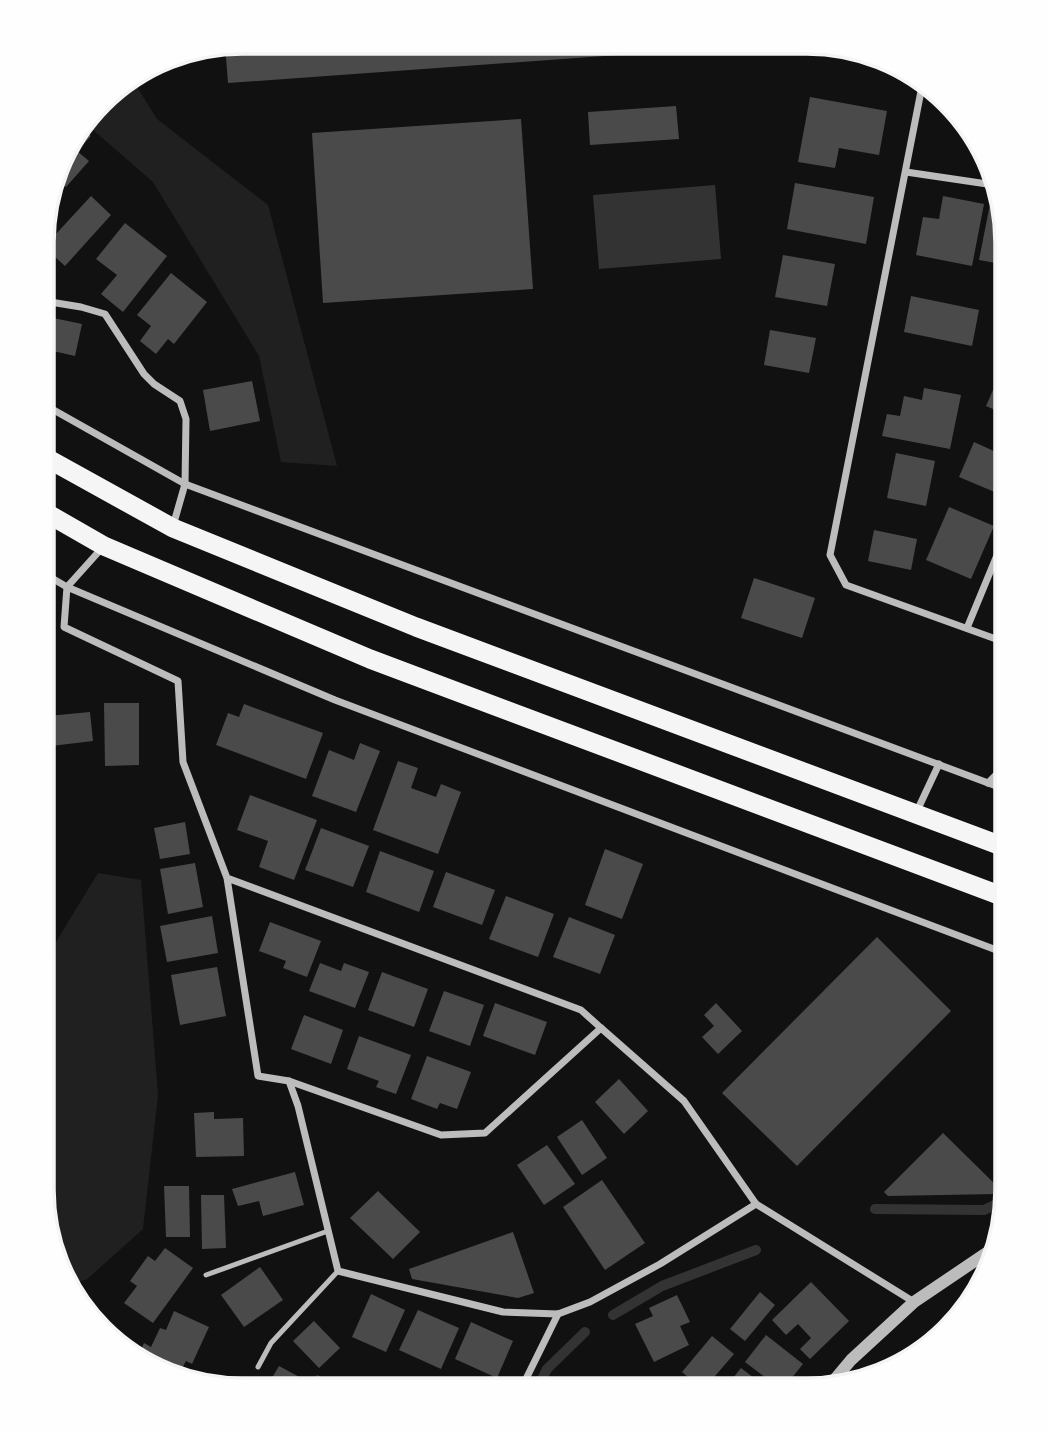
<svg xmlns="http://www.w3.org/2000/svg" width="1049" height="1432" viewBox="0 0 1049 1432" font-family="Quicksand,sans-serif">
<rect width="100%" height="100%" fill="#111"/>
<g fill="#202020">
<path d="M132,79L157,119L268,205L337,466L281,462L259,356L153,182L85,123L111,91Z"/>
<path d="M98,873L141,880L158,1095L143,1229L86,1280L67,1283L62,1278L42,1190V1133L45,1132L56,942Z"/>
</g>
<path fill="#333" d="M715,185L721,259L599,269L593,195Z"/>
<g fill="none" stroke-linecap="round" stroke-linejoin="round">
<g stroke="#333" stroke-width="10">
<path d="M875,1209L984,1210L1007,1199"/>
<path d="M613,1315L662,1286L756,1250"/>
<path d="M537,1389L547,1369L585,1332"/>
</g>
</g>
<g fill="#4a4a4a">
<path d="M242,42L715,43V48L228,83L225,45Z"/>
<path d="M826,44H833L875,62L824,54Z"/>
<path d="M810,97L887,111L879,155L839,148L835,168L798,162Z"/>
<path d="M676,106L679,139L590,145L588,112Z"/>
<path d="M521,119L533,289L323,303L312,133Z"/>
<path d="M81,127L91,136L77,151L89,161L66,187L57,178L69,143Z"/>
<path d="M795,183L874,197L866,244L787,229Z"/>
<path d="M91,196L111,215L65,266L44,247Z"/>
<path d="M943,196L984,204L972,266L916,255L923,217L939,219Z"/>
<path d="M990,204L999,206L1007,242V265L979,260Z"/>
<path d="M125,223L167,256L123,312L101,294L117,275L96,259Z"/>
<path d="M783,255L835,264L827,306L775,297Z"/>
<path d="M171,273L207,302L174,344L168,339L156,354L140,341L151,326L137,315Z"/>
<path d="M911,296L979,310L972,346L904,332Z"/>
<path d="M44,316L82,324L75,356L44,349Z"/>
<path d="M770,330L816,338L809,373L764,365Z"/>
<path d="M1000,374L1007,377V415L986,406Z"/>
<path d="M252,381L260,421L210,431L203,390Z"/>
<path d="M924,388L961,395L950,449L882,436L887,414L900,416L904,396L922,400Z"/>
<path d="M974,442L1007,457V490L1004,496L959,477Z"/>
<path d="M896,453L935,461L926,506L887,498Z"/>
<path d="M949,507L994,526L971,579L926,560Z"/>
<path d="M874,530L917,539L911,570L868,561Z"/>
<path d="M754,578L815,598L802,638L741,618Z"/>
<path d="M47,702L48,716L90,712L93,741L43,747V703Z"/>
<path d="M104,703H139V765L105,766Z"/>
<path d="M244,704L323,733L306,779L216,745L228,713L239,717Z"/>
<path d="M360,743L380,751L356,812L312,796L329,750L354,760Z"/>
<path d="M398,761L418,768L411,788L436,797L441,784L461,792L438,854L373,830Z"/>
<path d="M250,795L317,820L294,880L259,867L268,841L237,830Z"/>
<path d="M185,822L190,854L160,859L154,828Z"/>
<path d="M321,828L369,846L353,887L305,870Z"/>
<path d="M605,849L643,864L622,919L585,905Z"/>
<path d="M380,851L434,871L419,912L366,892Z"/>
<path d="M195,863L203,907L168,914L160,869Z"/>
<path d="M446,872L495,890L482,925L433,907Z"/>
<path d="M506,896L554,914L538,957L489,939Z"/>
<path d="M212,916L218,953L167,962L160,926Z"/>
<path d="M569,917L615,935L600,974L553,957Z"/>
<path d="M270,922L321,941L307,977L283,968L286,961L259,951Z"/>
<path d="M877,937L951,1011L797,1166L722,1093Z"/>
<path d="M320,963L341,971L344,963L369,972L355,1008L309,991Z"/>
<path d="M217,967L226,1016L180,1025L171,975Z"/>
<path d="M382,972L428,989L414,1027L368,1010Z"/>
<path d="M444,991L484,1005L470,1046L429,1031Z"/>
<path d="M495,1003L547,1022L535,1055L483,1036Z"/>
<path d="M716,1003L742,1031L718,1054L702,1037L714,1026L704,1015Z"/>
<path d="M304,1015L343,1030L331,1064L291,1049Z"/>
<path d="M359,1036L411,1055L396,1094L376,1087L379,1081L347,1069Z"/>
<path d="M427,1056L471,1072L457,1109L440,1103L437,1109L411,1099Z"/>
<path d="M619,1079L648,1111L624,1134L595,1102Z"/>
<path d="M214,1112V1119L243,1118L244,1156L196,1157L194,1113Z"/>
<path d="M582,1120L607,1158L582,1175L557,1137Z"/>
<path d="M943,1133L1001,1190L997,1194L888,1196L884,1192Z"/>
<path d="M547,1145L575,1184L544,1205L517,1165Z"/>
<path d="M295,1172L304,1205L263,1216L259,1201L238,1206L232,1189Z"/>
<path d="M602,1180L645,1243L605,1270L563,1207Z"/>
<path d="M164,1186H189L190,1237H166Z"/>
<path d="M378,1191L420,1232L393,1259L350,1218Z"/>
<path d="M201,1195H224L226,1248L202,1249Z"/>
<path d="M513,1232L534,1293L518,1298L412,1279L409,1269Z"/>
<path d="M165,1248L193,1268L153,1323L124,1303L137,1286L130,1281L148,1256L155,1261Z"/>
<path d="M260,1267L283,1300L244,1327L221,1295Z"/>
<path d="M811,1282L849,1321L810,1359L800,1349L811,1338L798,1324L786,1335L772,1320Z"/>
<path d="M760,1292L775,1305L745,1341L730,1329Z"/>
<path d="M371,1294L405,1310L386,1352L352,1337Z"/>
<path d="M677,1295L690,1322L680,1326L689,1345L654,1362L635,1324L653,1316L649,1308Z"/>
<path d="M418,1310L459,1328L441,1369L399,1350Z"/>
<path d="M174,1311L209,1327L192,1364L186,1361L179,1374L137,1358L144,1343L151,1347L160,1328L166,1330Z"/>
<path d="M314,1321L340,1348L319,1368L293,1341Z"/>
<path d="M471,1322L513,1341L497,1378L455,1359Z"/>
<path d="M766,1335L803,1364L782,1390L745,1362Z"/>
<path d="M712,1336L734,1354L703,1390L682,1372Z"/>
<path d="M279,1366L305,1380L301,1389L266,1388Z"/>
<path d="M741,1368L770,1390H727L725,1388Z"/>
<path d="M317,1375L335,1385L333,1389H311Z"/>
</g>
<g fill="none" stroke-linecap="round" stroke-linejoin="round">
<g stroke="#bcbcbc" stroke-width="5">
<path d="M206,1275L328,1231"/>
<path d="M258,1367L271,1343L338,1271"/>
</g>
<g stroke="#bcbcbc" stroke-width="7">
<path d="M923,81L830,555L846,585L1007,643"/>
<path d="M906,172L994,185"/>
<path d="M44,301L81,307L105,314L144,374L154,384L180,401L186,419L185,484L173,526"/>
<path d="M43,404L185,484L1007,790"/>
<path d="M102,548L67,587L64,627L178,681L183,762L227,878L258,1076L289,1081L441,1135L485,1133L601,1028L581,1010L227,878"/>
<path d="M43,573L67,587L335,700L1007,954"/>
<path d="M967,628L1007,531"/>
<path d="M988,783L1007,764"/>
<path d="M916,813L939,764"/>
<path d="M601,1028L684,1101L756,1204L914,1302"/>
<path d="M289,1081L298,1106L338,1271L503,1312L558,1314L590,1302L660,1264L756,1204"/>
<path d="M521,1389L558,1314"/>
</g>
<path stroke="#bcbcbc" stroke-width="12" d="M830,1385L851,1360L914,1302L991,1250"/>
<g stroke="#f5f5f5" stroke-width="19">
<path d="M43,456L173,528L416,627L1007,848"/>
<path d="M43,511L104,546L370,659L1007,898"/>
</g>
</g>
<path d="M0 0H1049V1432H0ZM242 54H807A188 188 0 0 1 995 242V1190A188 188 0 0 1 807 1378H242A188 188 0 0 1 54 1190V242A188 188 0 0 1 242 54Z" fill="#fefefe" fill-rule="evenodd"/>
<path fill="none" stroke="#f5f5f5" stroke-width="3.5" d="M242 54H807A188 188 0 0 1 995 242V1190A188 188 0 0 1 807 1378H242A188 188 0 0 1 54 1190V242A188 188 0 0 1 242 54Z"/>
</svg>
